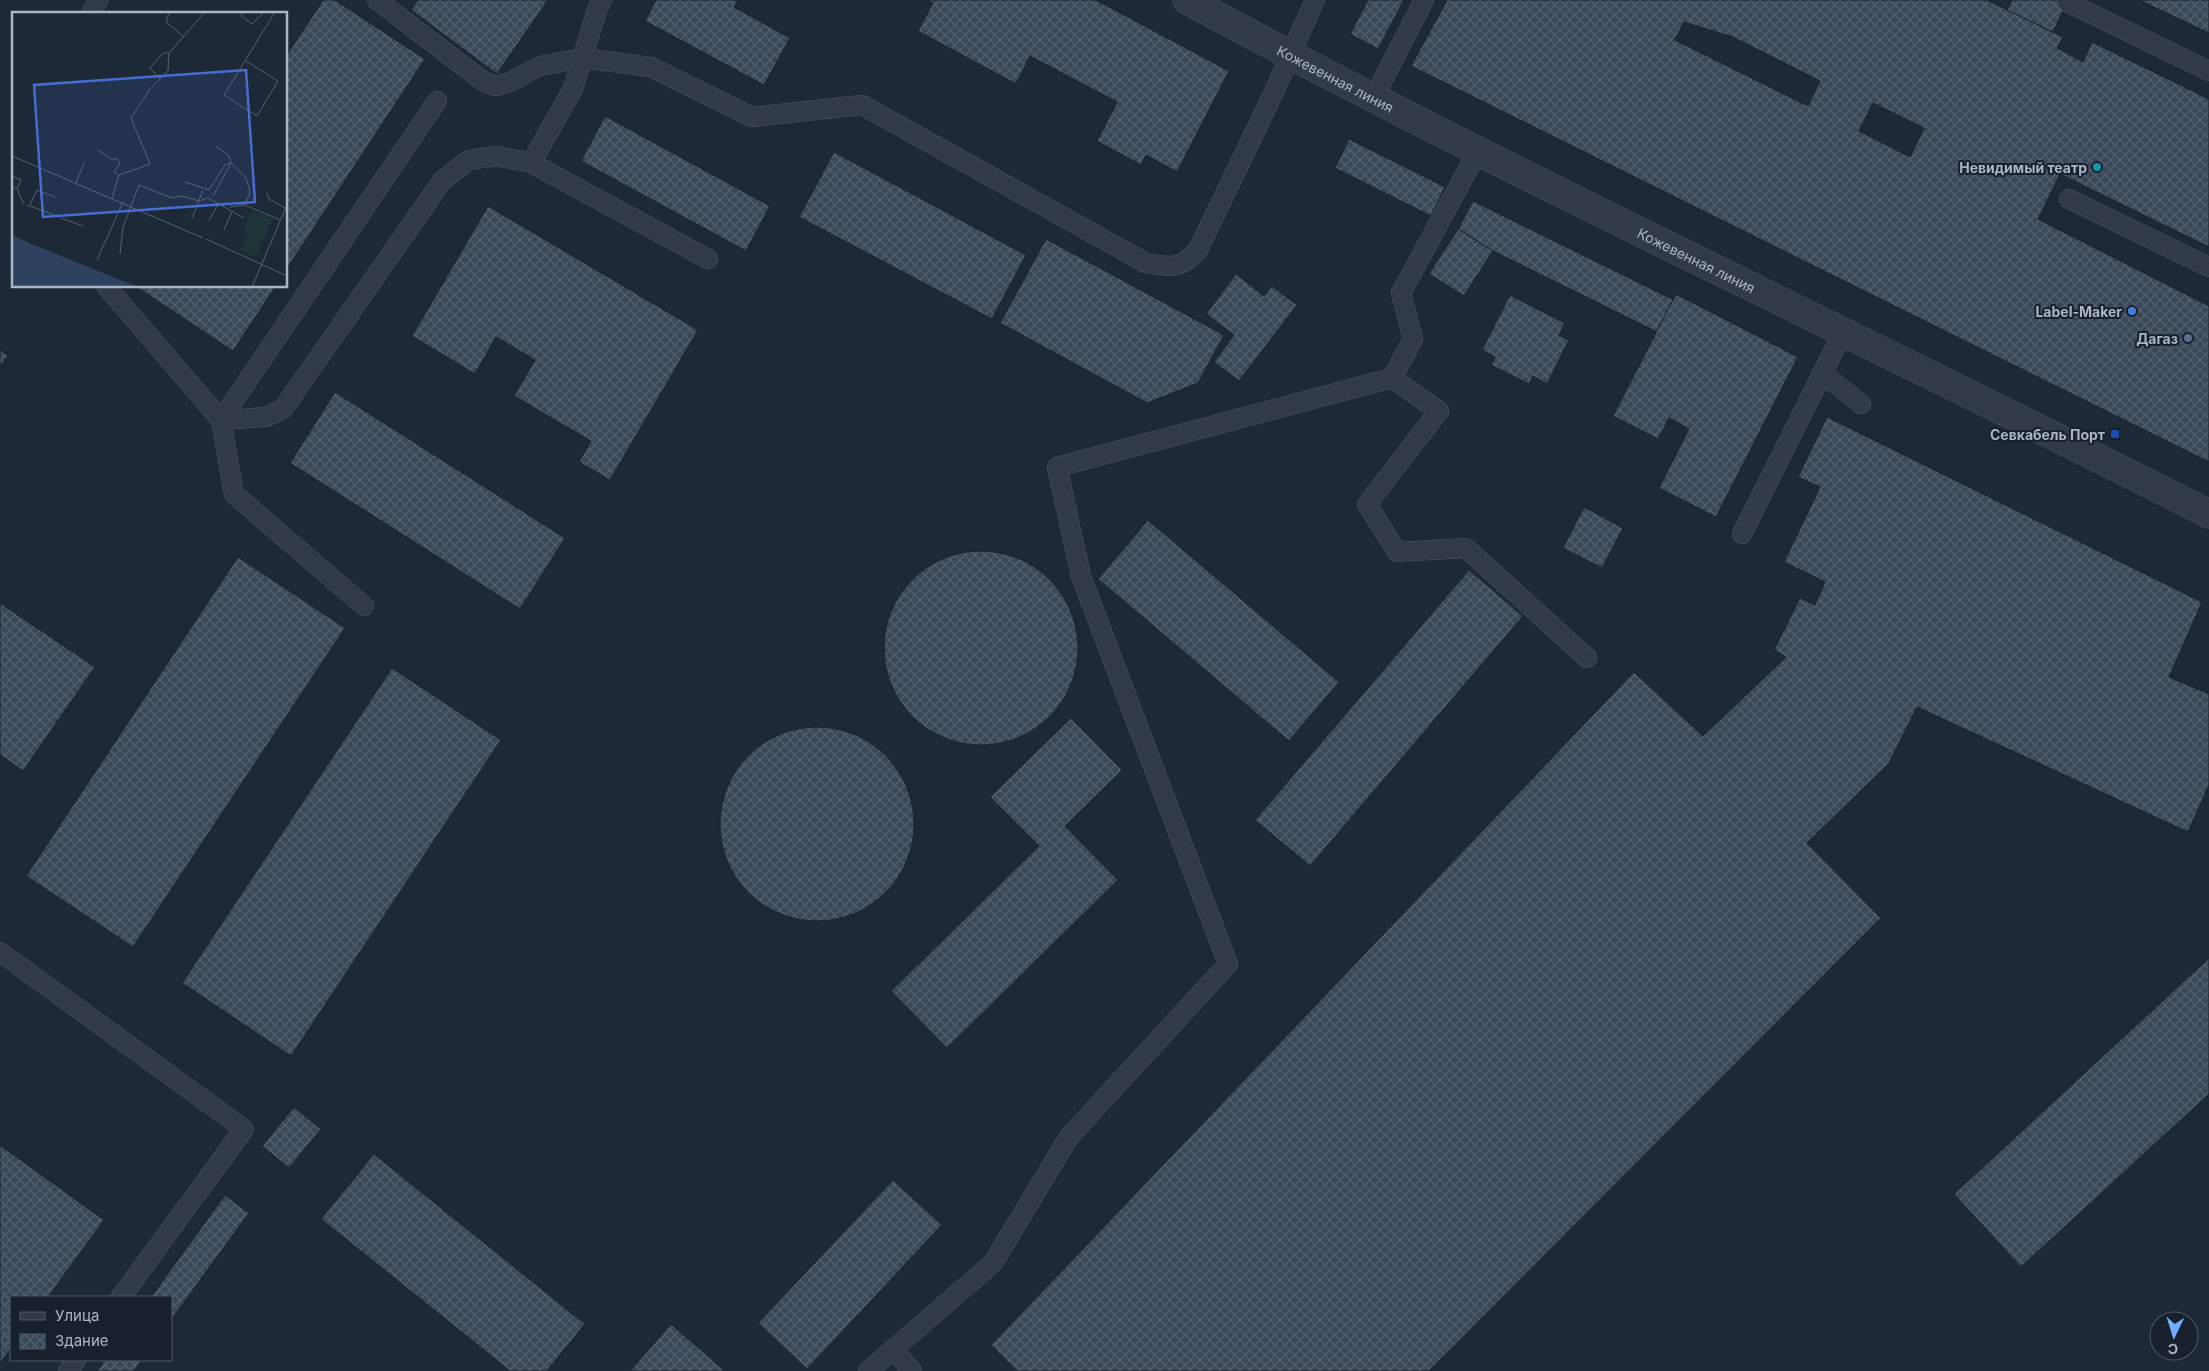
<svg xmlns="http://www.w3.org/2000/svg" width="2209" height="1371" viewBox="0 0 2209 1371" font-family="Inter,sans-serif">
<defs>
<pattern id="building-cross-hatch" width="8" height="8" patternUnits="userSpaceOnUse" patternTransform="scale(1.25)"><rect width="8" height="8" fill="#394758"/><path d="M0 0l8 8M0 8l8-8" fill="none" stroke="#535f6e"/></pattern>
</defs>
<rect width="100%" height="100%" fill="#1d2937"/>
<g fill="url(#building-cross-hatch)" stroke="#19222e" fill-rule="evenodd">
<path d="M323,0H335L425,59L286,270V56Z"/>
<path d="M418,0H548L497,74L411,10Z"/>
<path d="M656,0H738L734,7L790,38L764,85L645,21Z"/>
<path d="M927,0H1096L1229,71L1177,172L1146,155L1141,165L1097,141L1117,102L1030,56L1016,84L918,31L933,3Z"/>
<path d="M1368,0H1404L1378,49L1350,34Z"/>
<path d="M1447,0H1987L2063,37L2057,48L2083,62L2092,42L2209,99V247L2060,174L2038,219L2209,306V462L1411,66ZM1684,22L1733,37L1820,81L1808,106L1675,40ZM1873,103L1924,128L1910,157L1859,131Z"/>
<path d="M2012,0H2068L2053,32L2007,10Z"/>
<path d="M2139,0H2209V33Z"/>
<path d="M605,116L770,206L746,251L581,161Z"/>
<path d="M1349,139L1445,187L1431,216L1335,168Z"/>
<path d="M834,152L1026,255L992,319L799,217Z"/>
<path d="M1473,201L1674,300L1657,332L1493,251L1458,229Z"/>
<path d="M488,206L698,330L610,480L579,462L591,441L514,396L535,360L496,337L475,374L412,336Z"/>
<path d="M1458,229L1493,251L1464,296L1429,274Z"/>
<path d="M1046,239L1224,335L1198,383L1147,403L1000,323Z"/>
<path d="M1236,274L1264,296L1272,286L1297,305L1239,381L1214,362L1234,335L1206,314Z"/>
<path d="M135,286H276L233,351Z"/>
<path d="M1676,294L1798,357L1716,517L1659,488L1689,429L1669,418L1658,439L1613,416Z"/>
<path d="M1510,295L1565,323L1559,335L1569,340L1547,384L1533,376L1529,384L1491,365L1495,357L1482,350Z"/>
<path d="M0,350L8,356L0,367Z"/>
<path d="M335,392L565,538L520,609L290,463Z"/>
<path d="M1827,417L2202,602L2169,677L2209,694V785L2188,832L1917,707L1889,763L1807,843L1881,918L1429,1371H1017L991,1345L1634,672L1703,736L1786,657L1774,650L1800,598L1815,605L1825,582L1784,562L1820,487L1798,477Z"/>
<path d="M1584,507L1623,528L1602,568L1563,548Z"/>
<path d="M1148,520L1339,682L1289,741L1098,579Z"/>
<circle cx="981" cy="648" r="97"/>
<path d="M238,557L345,628L133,947L26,876Z"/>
<path d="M1469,570L1523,616L1310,866L1255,820Z"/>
<path d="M0,603L95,667L23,771L0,755Z"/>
<path d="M392,668L501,740L291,1056L182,983Z"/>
<path d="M1071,718L1122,770L1065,826L1118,880L947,1048L891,991L1039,846L990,797Z"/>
<circle cx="817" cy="824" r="97"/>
<path d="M2209,958V1094L2021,1267L1954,1194Z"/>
<path d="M294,1107L321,1129L289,1168L262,1146Z"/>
<path d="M0,1145L104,1220L48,1297H11V1348L0,1363Z"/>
<path d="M374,1154L585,1324L547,1371H510L321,1219Z"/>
<path d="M893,1180L942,1225L807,1369L758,1323Z"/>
<path d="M225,1195L249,1213L171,1320V1297H151Z"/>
<path d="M671,1324L725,1371H630Z"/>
<path d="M105,1360H142L134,1371H97Z"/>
</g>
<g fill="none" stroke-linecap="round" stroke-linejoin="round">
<defs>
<g id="lane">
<path d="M377,0L483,81L495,86L508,83L540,66L582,58L651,67L752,117L862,105L1146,263C1172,267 1179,270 1198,250L1273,94L1315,0"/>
<path d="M2067,2L2209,71"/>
<path d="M91,14L98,0"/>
<path d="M1374,97L1424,0"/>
<path d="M531,163L573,89L598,7L602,0"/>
<path d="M2069,199L2209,267"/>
<path d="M106,286L221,420L234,494L364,606"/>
<path d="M1822,373L1861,404"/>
<path d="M1392,378L1439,411L1367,504L1397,552L1466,548L1587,658"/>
<path d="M221,420L266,417L283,409L442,181L469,160L497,156L531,163L708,259"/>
<path d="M221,420L437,101"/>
<path d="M1742,534L1843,332"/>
<path d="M0,952L244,1129L121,1297"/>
<path d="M893,1349L912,1371"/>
<path d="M68,1371L76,1360"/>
<path d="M868,1371L993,1263L1069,1137L1228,964L1081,576L1057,467L1392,378L1413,339L1401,293L1478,151"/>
</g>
<g id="street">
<path id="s1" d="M1187,0C1523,181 1870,341 2209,514"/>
</g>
</defs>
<use href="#lane" stroke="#4e5866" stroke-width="20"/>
<use href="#street" stroke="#4e5866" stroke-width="29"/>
<use href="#lane" stroke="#313b48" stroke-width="19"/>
<use href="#street" stroke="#313b48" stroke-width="28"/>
</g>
<circle fill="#0f9aa8" stroke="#17202c" stroke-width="2" cx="2097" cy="167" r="5"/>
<circle fill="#3f7fe0" stroke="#17202c" stroke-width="2" cx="2132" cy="311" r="5"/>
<circle fill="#5c6f8a" stroke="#17202c" stroke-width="2" cx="2188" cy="338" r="5"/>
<rect fill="#1a4fb4" stroke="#17202c" stroke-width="2" x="2110" y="429" width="10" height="10" rx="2.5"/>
<g text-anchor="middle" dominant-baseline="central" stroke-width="4" stroke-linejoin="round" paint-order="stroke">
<g font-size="14" fill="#aab5c5" stroke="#17202c">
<text stroke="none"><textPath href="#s1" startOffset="168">Кожевенная линия</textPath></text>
<text stroke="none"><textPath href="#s1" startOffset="572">Кожевенная линия</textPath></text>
</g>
<g font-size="14" font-weight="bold" fill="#aab5c5" stroke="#17202c" text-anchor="end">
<text x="2087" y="167">Невидимый театр</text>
<text x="2122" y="311">Label-Maker</text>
<text x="2178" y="338">Дагаз</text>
<text x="2105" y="434">Севкабель Порт</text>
</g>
</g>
<g transform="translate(12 12)">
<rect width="275" height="275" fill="#1d2937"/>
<path d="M240,198L261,207L244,245L228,238L236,220L231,218Z" fill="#1f3638"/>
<path d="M253,215L256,218L244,244L234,240L231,233L236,222L246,224Z" fill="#1f3638"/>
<path d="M0,223L22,233L126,275H0Z" fill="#2d425e"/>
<path fill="none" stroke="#556170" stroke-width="1" d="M157,0L154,10L172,25M232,0L229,4L240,12L252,0M234,49L266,69L245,104L212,83L263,0M148,67L138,56L151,41H157M204,134L217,144L219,151L234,166L238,180L233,193M86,138L99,147H105L108,151L102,160L107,163M0,144L191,226M0,164L9,168L5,177L0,174M173,170L197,178L213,153L219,151M64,171L72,151M5,177L12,192M255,181L257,187L273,196M201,184L219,151M100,186L107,163L138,152L119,106L139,76L156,59L157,41L193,0M15,193L45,204M18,193L25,178L43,185M217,195L233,193L268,208M49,206L71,214M180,206L191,178M197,209L206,192M212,218L220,200M194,227L275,264M108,242L111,215L127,173L160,186L170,184L187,189L196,186L232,206M85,248L111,190M240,275L275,193"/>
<path fill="#476dd2" fill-opacity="0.15" stroke="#476dd2" stroke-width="2.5" d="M234,58L243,190L31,205L22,73Z"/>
<rect width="275" height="275" fill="none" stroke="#aab5c5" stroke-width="2.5"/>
</g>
<rect x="10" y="1296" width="162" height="65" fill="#17202c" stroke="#525c69"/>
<rect x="20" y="1312" width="25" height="8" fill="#313b48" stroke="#525c69"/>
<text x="55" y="1321" font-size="15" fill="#aab5c5">Улица</text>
<rect x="20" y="1334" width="25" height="15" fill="url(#building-cross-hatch)" stroke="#525c69"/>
<text x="55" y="1346" font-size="15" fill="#aab5c5">Здание</text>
<g transform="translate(2174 1336) rotate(184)"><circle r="24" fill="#17202c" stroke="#525c69"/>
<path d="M0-4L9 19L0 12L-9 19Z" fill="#76acff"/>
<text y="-8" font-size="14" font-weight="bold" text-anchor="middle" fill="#aab5c5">С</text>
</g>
</svg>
